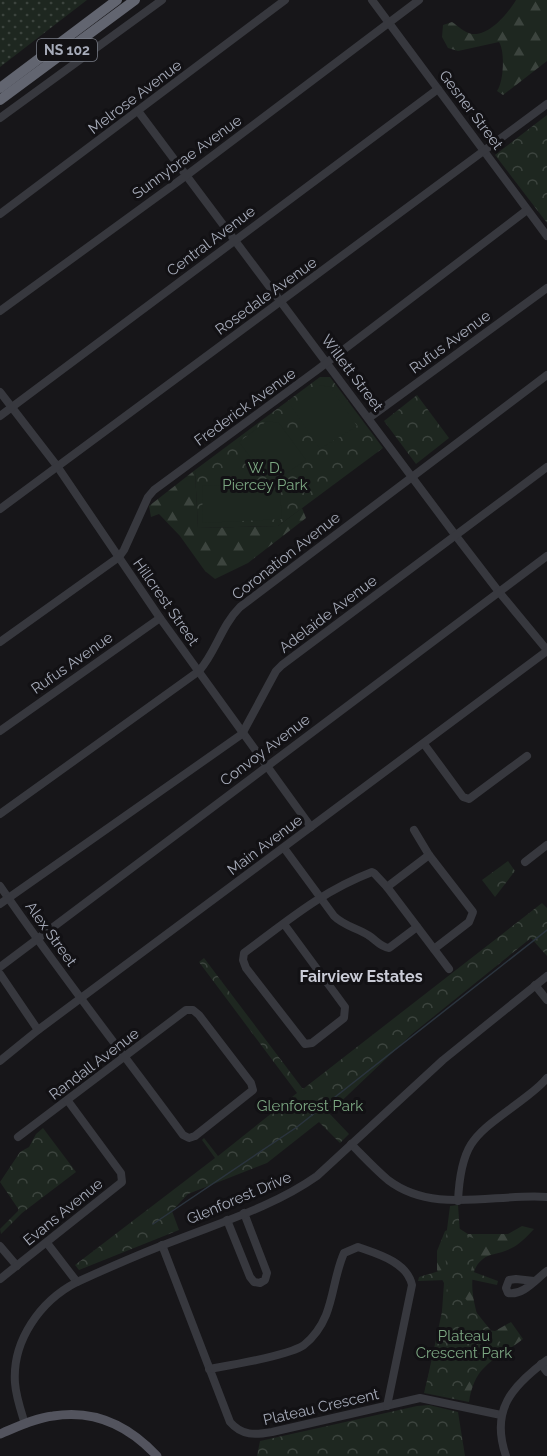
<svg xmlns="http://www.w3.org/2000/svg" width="547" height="1456" viewBox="0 0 547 1456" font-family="Raleway,sans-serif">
<defs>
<pattern id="grass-dots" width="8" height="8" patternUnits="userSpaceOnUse" patternTransform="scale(1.5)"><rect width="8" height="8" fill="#1e2720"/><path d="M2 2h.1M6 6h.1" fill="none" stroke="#3c443e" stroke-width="1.8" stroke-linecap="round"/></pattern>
<pattern id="forest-firs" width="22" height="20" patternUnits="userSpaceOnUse" patternTransform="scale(1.5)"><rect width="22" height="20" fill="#1e2720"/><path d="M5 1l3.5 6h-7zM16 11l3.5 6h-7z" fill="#3c443e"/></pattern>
<pattern id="park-crowns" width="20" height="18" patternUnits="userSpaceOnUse" patternTransform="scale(1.5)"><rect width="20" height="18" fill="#1e2720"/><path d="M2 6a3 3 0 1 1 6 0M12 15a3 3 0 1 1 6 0" fill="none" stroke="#3c443e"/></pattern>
</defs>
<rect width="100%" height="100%" fill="#171619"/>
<path fill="url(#grass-dots)" d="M0,0H87L0,67Z"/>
<g fill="url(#forest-firs)">
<path d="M516,0H547V61L503,95L497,91C504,81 505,51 499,42L458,51L448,48L442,37L443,25L452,22C458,26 465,33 472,34C490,36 508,13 516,0Z"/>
<path d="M195,470L198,528L278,526L302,508L306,518L248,563L215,579L205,571L180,536L159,514L151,517L149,506Z"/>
<path d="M522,1226L534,1229C526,1238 517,1247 505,1251C498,1254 489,1254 483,1259C463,1274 476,1309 481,1329L495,1331L511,1322L523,1339C495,1361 475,1363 469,1402L424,1393L441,1325L444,1283L437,1270V1251L445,1231L457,1227L468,1234H508Z"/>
</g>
<g fill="url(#park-crowns)">
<path d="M547,115V223L495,155Z"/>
<path d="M320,377H330L383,448L278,526L198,528L195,470Z"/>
<path d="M417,395L449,438L416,464L384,421Z"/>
<path d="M508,861L515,871L495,897L482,880Z"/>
<path d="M542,903L547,908V956L531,938L412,1034L329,1113L349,1134L340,1143L319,1122L267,1163L188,1194L172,1211L179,1230L79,1270L75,1265L215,1158L202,1140L204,1138L218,1156L297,1093L199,962L204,958L303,1089Z"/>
<path d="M43,1128L76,1172L22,1213L1,1234L0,1229L19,1210L0,1182L20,1152L29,1147L36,1134Z"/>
<path d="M458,1205L460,1233L478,1240L471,1271L498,1281L497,1285L469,1279L464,1297L505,1348L471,1375L461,1398L425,1390L448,1284L447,1280L418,1281L419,1277L446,1269L445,1245L450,1206Z"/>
<path d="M429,1405L458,1412L465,1456H257L260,1441L417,1406Z"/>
</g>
<g fill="#1e2720">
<path d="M319,385L330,387L357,426L320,449L291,406Z"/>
<path d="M267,421L279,423L306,460L271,484L280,492L282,519L203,523L202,486L270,483L239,442Z"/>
</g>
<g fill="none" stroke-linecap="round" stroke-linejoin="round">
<path stroke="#2b343e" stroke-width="1.5" d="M153,1224L297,1127L547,930"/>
<g stroke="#37383e" stroke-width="8">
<path d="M372,0L547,236"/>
<path d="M138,111L456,536L499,592L547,650"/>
<path d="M0,118L162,0"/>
<path d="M0,214L285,0"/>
<path d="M0,311L187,175L419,0"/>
<path d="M0,392L57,466L160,618L311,827"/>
<path d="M0,416L438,89"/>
<path d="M369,418L547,288"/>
<path d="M0,509L547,104"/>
<path d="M0,642L119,557L124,550L148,497L154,490L317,370L527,210"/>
<path d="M0,731L160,618"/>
<path d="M424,744L463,797L469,799L527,756"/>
<path d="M0,814L199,671C216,652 221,626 240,607L547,375"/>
<path d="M414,830L429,855L473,912L469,922L434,949"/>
<path d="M284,848L334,916C344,926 357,928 368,935C375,939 380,947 389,948L417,927"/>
<path d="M525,862L547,845"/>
<path d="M0,886C58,971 122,1052 183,1135L189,1138L195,1136L253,1090L251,1083L199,1015L193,1010H186L18,1137"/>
<path d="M387,887L429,855"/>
<path d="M0,904L242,734L276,671L282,665L547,467"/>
<path d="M284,924L345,1007L344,1018L312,1043L305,1044L246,968L243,960L244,953C286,922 322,891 372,872L374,873L387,887L449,969"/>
<path d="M0,967L547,556"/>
<path d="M0,974L38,1030"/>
<path d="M535,985L547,1000"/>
<path d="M0,1061L38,1030L547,651"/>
<path d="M351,1144C363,1156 375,1169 388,1180C434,1215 494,1193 547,1197"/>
<path d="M458,1201C461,1139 476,1135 522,1100C531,1093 540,1087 547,1078"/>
<path d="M227,1220L250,1277L254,1282L260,1283L265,1280L267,1273L244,1213"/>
<path d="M47,1243L77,1282"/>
<path d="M162,1245L230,1422C242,1436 255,1435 272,1432L420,1398L501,1415"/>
<path d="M0,1246L17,1266"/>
<path d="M0,1279L122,1182L121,1173L68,1101"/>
<path d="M534,1281L516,1279L509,1280L506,1288L508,1293C523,1296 536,1279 547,1271"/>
<path d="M541,1364L547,1372"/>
<path d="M209,1369C231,1365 288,1356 304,1345C314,1337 321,1327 326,1315C334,1295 335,1273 344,1253L358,1247C378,1254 407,1262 412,1285L387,1406"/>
<path d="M25,1424C21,1411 16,1397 15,1383C12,1341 40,1301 77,1282C110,1267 144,1252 179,1239C225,1221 276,1205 317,1176L443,1060L547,976"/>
<path d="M506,1456C490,1410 512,1386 547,1360"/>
</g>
<path stroke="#53545e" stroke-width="9" d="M0,1434C17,1427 35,1418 53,1416C95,1409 129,1426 157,1456"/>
<g stroke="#626570" stroke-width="10">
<path d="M0,88L117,0"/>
<path d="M0,100L135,0"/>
</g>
</g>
<g text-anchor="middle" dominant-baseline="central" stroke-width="6" stroke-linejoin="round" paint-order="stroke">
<rect fill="#121114" stroke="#7a7e88" stroke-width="1.5" x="37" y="39" width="60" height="22" rx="4.5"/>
<g font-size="14" font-weight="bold" fill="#a7acba">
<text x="67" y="50">NS 102</text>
</g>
<g font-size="15" fill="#a7acba" stroke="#121114">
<text transform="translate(135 97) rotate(-37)">Melrose Avenue</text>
<text transform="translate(471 110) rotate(53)">Gesner Street</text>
<text transform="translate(187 157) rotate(-36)">Sunnybrae Avenue</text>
<text transform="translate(211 241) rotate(-37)">Central Avenue</text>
<text transform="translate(266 296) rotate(-36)">Rosedale Avenue</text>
<text transform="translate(450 342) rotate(-36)">Rufus Avenue</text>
<text transform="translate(352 373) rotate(53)">Willett Street</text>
<text transform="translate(245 407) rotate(-36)">Frederick Avenue</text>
<text transform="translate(286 556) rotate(-38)">Coronation Avenue</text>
<text transform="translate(166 602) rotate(55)">Hillcrest Street</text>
<text transform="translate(328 614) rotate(-37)">Adelaide Avenue</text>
<text transform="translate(72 663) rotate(-35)">Rufus Avenue</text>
<text transform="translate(265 750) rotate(-37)">Convoy Avenue</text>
<text transform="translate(265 845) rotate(-37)">Main Avenue</text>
<text transform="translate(51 934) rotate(54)">Alex Street</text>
<text transform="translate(94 1064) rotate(-37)">Randall Avenue</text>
<text transform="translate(239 1198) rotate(-23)">Glenforest Drive</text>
<text transform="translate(63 1212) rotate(-39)">Evans Avenue</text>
<text transform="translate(321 1407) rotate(-13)">Plateau Crescent</text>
</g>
<g font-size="15" fill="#7ca782" stroke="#121114">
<text x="265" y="468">W. D.<tspan x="265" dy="17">Piercey Park</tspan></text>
<text x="310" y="1106">Glenforest Park</text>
<text x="464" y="1336">Plateau<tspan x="464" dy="17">Crescent Park</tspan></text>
</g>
<g font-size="16" font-weight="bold" fill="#c9cbd6" stroke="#121114">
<text x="361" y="976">Fairview Estates</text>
</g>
</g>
</svg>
